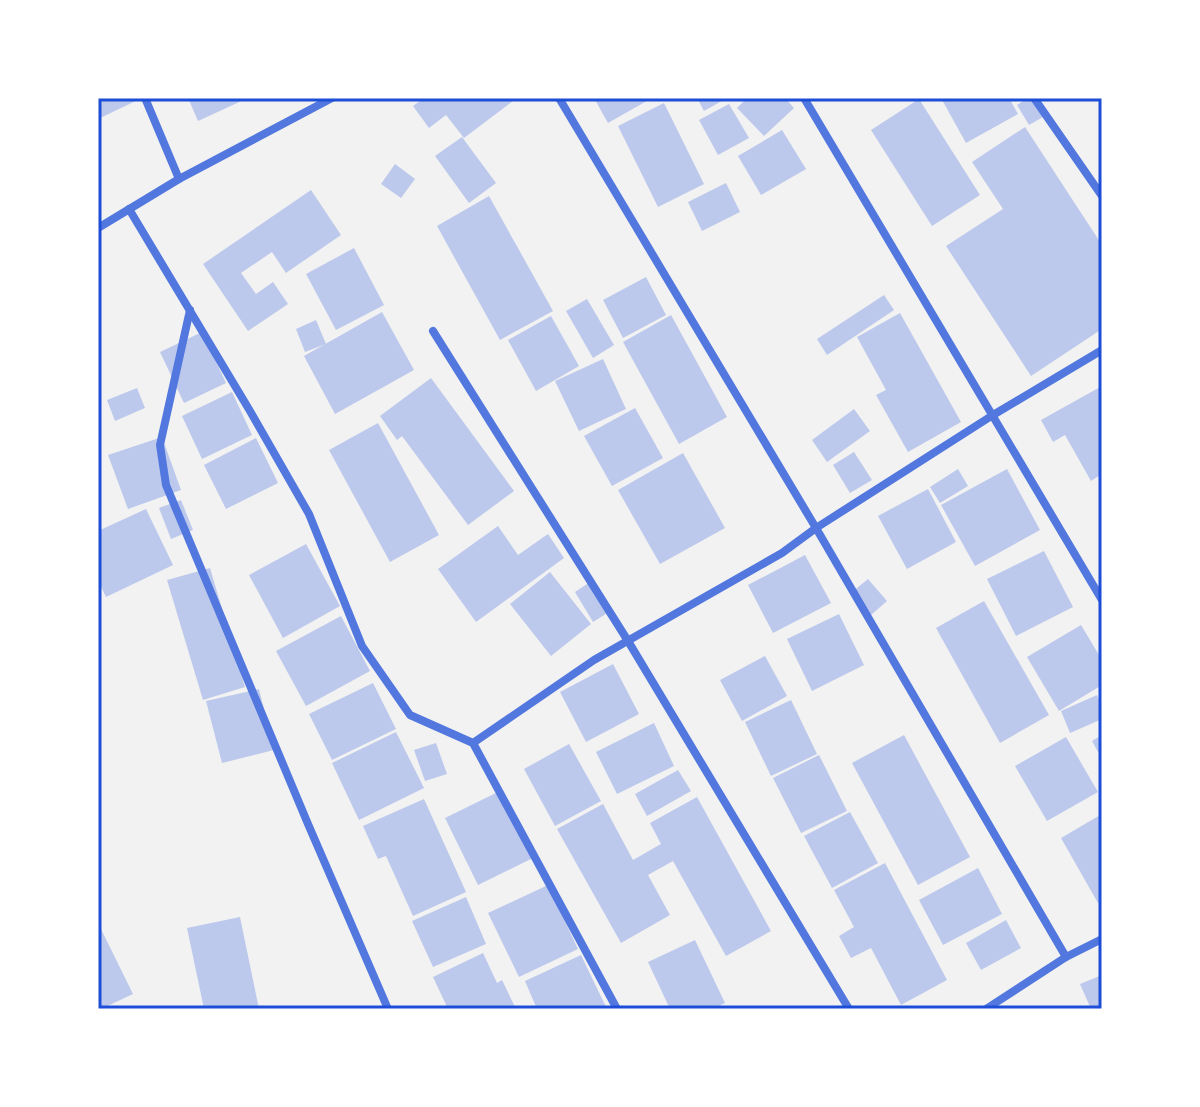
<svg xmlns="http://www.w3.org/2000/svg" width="1200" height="1107" viewBox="0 0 1200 1107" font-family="Cabin,sans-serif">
<rect width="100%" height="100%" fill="#f2f2f2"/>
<g fill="#bdc9ec">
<path d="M98,98H142L98,119Z"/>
<path d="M188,98H248L198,121Z"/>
<path d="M424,98H517L464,138L446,115L429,128L413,106Z"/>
<path d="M594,98H652L608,123Z"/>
<path d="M697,98H727L704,111Z"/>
<path d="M747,98H785L794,108L764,136L737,108Z"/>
<path d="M941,98H1009L1018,114L966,143Z"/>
<path d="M1028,98H1032L1043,117L1029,125L1017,105Z"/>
<path d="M919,99L980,195L932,226L871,130Z"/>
<path d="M664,103L704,184L658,207L618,126Z"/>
<path d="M729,104L749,138L718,155L699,120Z"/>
<path d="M1025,127L1102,245V329L1031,376L946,246L1003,209L972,162Z"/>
<path d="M782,130L806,169L761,195L738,156Z"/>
<path d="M462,137L496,183L469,203L435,156Z"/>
<path d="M395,164L415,179L401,198L381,184Z"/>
<path d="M726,183L740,212L702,231L688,202Z"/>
<path d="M311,190L341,235L286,273L272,252L241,273L256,294L273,282L288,304L248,331L203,264Z"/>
<path d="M489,196L553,311L500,340L437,226Z"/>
<path d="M354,248L384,305L336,330L306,274Z"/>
<path d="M646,277L666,315L623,338L603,300Z"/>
<path d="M884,295L894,310L827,355L817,339Z"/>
<path d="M587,299L614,345L593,358L566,311Z"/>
<path d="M382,312L414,370L335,414L304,356Z"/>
<path d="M900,313L961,422L908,452L876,395L886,390L857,337Z"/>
<path d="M671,315L727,417L679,444L623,342Z"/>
<path d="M551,316L579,366L536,391L508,340Z"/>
<path d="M316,320L326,344L305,352L296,329Z"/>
<path d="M202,332L226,383L184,403L160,352Z"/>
<path d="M603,359L626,409L579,431L555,381Z"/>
<path d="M431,378L514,491L468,525L402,436L397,440L380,416Z"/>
<path d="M1102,386V474L1091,481L1065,435L1053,442L1041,420Z"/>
<path d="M137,388L145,408L115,421L107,400Z"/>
<path d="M232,392L252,435L202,459L182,416Z"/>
<path d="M635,408L663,458L612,486L584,436Z"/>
<path d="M854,409L870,431L827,462L812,440Z"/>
<path d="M378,423L439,535L390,562L329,450Z"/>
<path d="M162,437L181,490L128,509L108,455Z"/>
<path d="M256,438L278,483L226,509L204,465Z"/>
<path d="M854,452L872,480L850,493L833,465Z"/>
<path d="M683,453L725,528L660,564L618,490Z"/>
<path d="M958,469L968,486L940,503L930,487Z"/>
<path d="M1007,469L1040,530L975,566L941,505Z"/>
<path d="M928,489L956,542L907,569L878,516Z"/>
<path d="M181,500L193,530L171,539L159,508Z"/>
<path d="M146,509L173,565L106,597L98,580V531Z"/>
<path d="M498,526L518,555L548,534L564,558L476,622L438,569Z"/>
<path d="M306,544L340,606L283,638L249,575Z"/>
<path d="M1044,551L1073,607L1016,636L987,579Z"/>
<path d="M805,555L831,603L773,633L748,585Z"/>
<path d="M210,568L245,687L203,700L167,580Z"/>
<path d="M550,572L591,624L551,656L510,604Z"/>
<path d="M868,579L887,601L871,615L851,593Z"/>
<path d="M590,582L609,612L593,622L575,592Z"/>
<path d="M984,601L1049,715L1000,743L936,628Z"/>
<path d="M839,614L864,665L812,691L787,639Z"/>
<path d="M341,616L370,671L306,706L276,651Z"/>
<path d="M1081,625L1102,660V685L1059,711L1027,657Z"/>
<path d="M765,656L787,696L742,721L720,680Z"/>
<path d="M613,664L639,714L586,742L560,692Z"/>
<path d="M373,683L396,729L332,760L309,714Z"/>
<path d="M259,689L274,750L222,763L206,701Z"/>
<path d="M1097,695L1102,707V719L1070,733L1061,711Z"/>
<path d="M791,700L817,754L771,776L745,722Z"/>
<path d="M654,723L674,766L617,794L596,752Z"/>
<path d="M396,732L424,788L359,820L332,763Z"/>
<path d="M904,735L970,857L918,885L852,763Z"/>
<path d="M1102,735V759L1092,741Z"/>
<path d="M1066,737L1098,792L1047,821L1015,766Z"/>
<path d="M436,743L447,774L425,781L414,750Z"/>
<path d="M569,744L601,801L555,826L524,769Z"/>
<path d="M819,755L847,811L801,833L773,778Z"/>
<path d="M678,770L691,791L647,816L635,794Z"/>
<path d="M500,791L533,858L478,885L445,818Z"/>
<path d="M697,797L771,931L726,956L673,861L648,875L670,915L621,943L557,829L603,804L633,860L661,844L650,823Z"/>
<path d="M424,799L466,892L413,916L386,856L378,859L363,826Z"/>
<path d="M850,812L878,863L832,888L804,836Z"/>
<path d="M1102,814V900L1098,903L1061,838Z"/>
<path d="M885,863L947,980L901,1005L871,948L851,958L839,936L854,927L834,890Z"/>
<path d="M978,868L1002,914L943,945L919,900Z"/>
<path d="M548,885L578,949L519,977L488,913Z"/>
<path d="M466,897L486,944L433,967L412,921Z"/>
<path d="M240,917L259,1009H204L187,928Z"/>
<path d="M1006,920L1021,948L981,970L966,943Z"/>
<path d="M98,923L133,994L101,1009H98Z"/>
<path d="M695,940L725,1003L712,1009H670L648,962Z"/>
<path d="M483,953L497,983L502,980L516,1009H448L433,977Z"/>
<path d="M581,955L607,1009H537L525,981Z"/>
<path d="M1102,975V1009H1091L1080,984Z"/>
</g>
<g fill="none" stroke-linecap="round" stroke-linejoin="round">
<g stroke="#5277de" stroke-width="8">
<path d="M145,98L179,179"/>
<path d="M559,98L816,528L1066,957"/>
<path d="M804,98L1102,600"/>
<path d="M1034,98L1102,196"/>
<path d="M129,209L250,411L309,514L362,646L410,715L473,743L617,1009"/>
<path d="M98,228L179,179L332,98"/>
<path d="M190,310L160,445L166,485L308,824L388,1009"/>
<path d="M433,331L628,641L849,1009"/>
<path d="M473,743L594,660L782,553L816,528L993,415L1102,350"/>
<path d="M986,1009L1066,957L1102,939"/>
</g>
</g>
<rect width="1200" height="1107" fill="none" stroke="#ffffff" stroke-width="200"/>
<rect x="100" y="100" width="1000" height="907" fill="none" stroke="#1d4ed8" stroke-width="3"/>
</svg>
